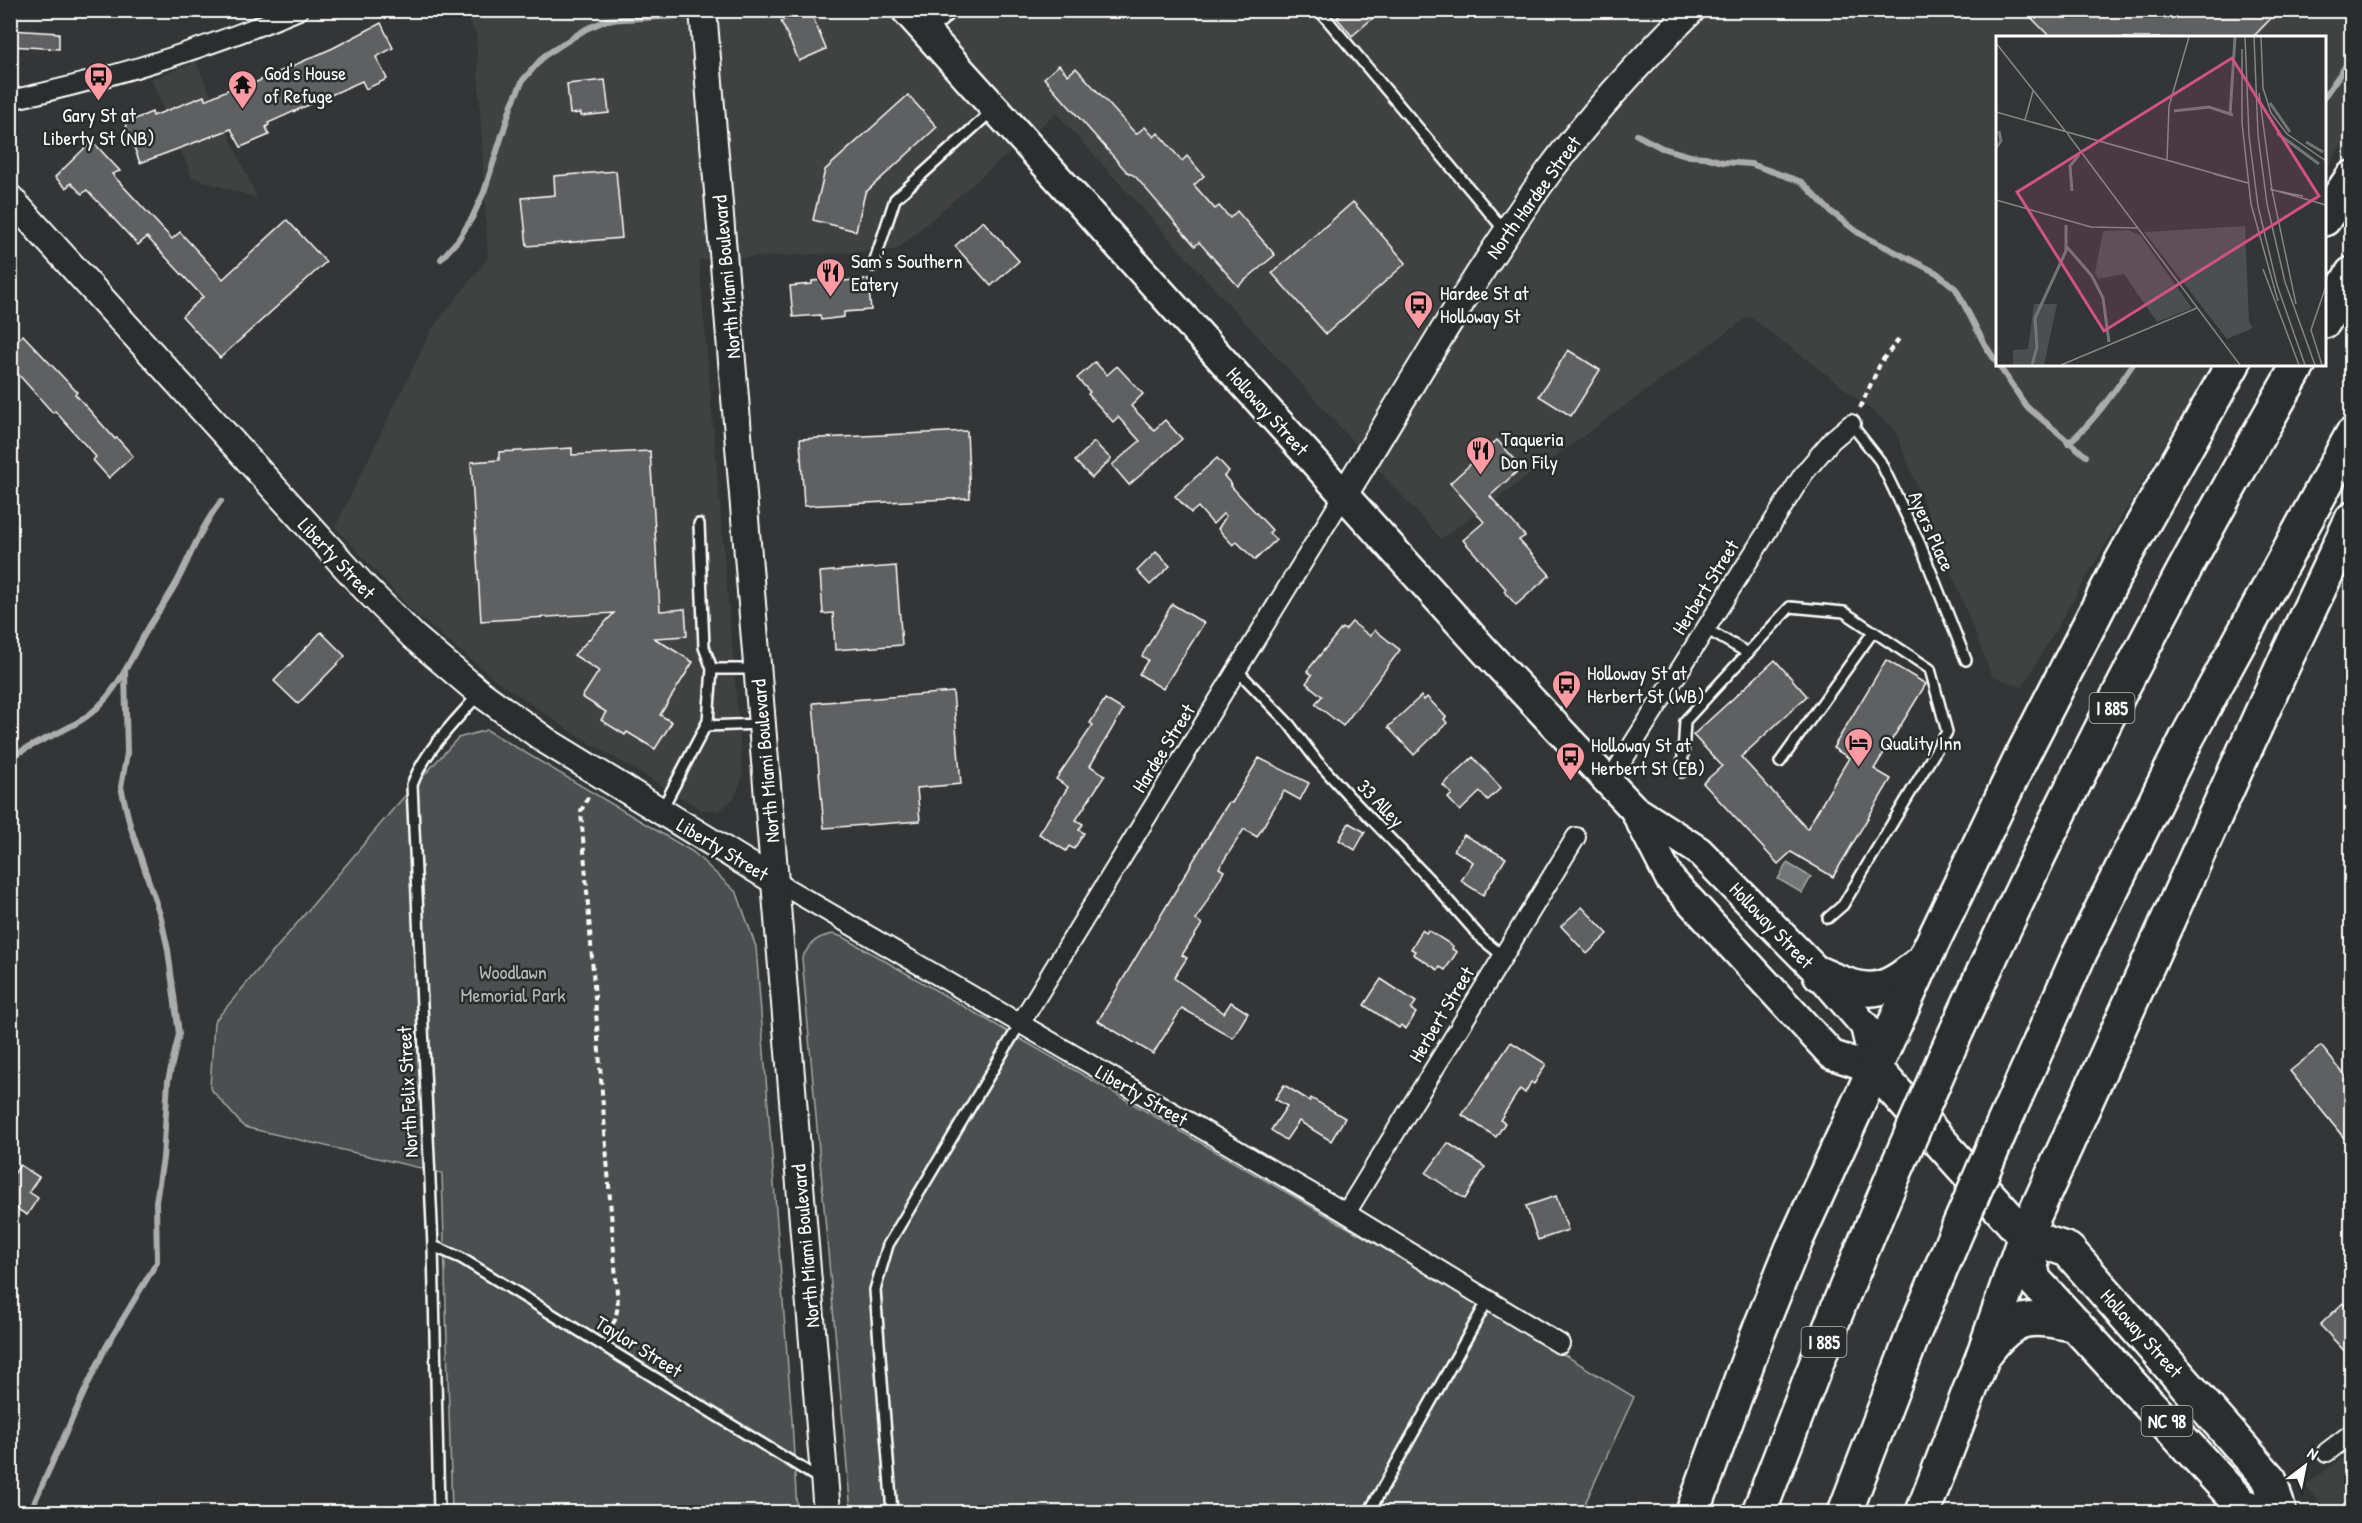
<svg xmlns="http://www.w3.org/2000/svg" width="2362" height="1523" viewBox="0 0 2362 1523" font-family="'Patrick Hand',sans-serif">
<rect width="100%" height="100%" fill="#333536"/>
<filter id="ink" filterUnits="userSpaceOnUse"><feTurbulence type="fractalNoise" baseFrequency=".0167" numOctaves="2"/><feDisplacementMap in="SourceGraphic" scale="12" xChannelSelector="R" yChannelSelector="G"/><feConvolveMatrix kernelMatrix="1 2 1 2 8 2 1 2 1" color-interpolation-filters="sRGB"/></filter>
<g filter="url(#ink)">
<g fill="#404243">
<path d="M462,11H2351V128L2325,173L2324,38H1998V364L2211,365L2022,687L1992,676L1895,430L1839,384L1749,316L1441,539L1056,113L896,250L699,260L743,776L734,798L719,811L702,810L572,732L494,679L413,612L335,527L432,329L488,258L476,33Z"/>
<path d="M196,62L257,198L192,177L151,79Z"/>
<path d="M2351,1451V1512H2330L2305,1486Z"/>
</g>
<g fill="#4c4f50" stroke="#a6a7a8" stroke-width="1.5">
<path d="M487,730L693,852L737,893L756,947L792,1420L797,1512H452L442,1173L244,1127L210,1088L214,1022L394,808L458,738Z"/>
<path d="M834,934L845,938L1489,1309L1634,1397L1581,1512H851L802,958C810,943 817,936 834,934Z"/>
</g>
<path fill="#737576" stroke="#abacad" stroke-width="1.5" d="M1787,863L1811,877L1802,893L1778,879Z"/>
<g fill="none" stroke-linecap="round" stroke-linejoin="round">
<g stroke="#abacad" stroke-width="6">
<path d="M2324,97L2352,57"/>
<path d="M1637,135L1662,148L1690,156L1705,157L1723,162L1751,164L1802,182L1830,211L1860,234L1937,273L1956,289L1985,345L2026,406L2086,456"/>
<path d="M441,259L458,240L472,218L484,192L512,104L523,80L544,56L586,29L607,20L676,16"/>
<path d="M2068,443C2094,422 2114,392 2133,364"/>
<path d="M10,758C37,740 75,729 97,708C117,689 129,663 142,639C153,618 169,598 180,576C192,551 204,523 221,501"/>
<path d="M30,1512L87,1386L106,1347L157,1262L156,1202L163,1158L168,1081L179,1034L168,950L161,918L130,825L121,787L127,753L125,671"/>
</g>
</g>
<g fill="#5f6162" stroke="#fff" stroke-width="1.5">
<path d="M805,10H810L826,49L799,61L781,21Z"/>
<path d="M1345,10H1382L1352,36L1337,18Z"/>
<path d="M2024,10H2279L2252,38H2051Z"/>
<path d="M381,23L393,48L376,57L387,79L366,89L362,81L268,123L269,125L266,127L269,135L241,147L231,129L140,163L125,123L152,112L153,116L204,96L205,100L250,80L252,84L333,48Z"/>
<path d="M10,30L59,33V49L10,46Z"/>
<path d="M1059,65L1068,75L1076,68L1136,134L1145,127L1154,137L1158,133L1182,161L1187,156L1204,176L1194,185L1215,209L1219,206L1230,218L1237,211L1275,255L1238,286L1199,242L1195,246L1135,176L1127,172L1044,78Z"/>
<path d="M605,80L609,113L581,116V113L570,114L567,84Z"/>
<path d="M908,95L937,127L865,193L856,231L813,220L825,170Z"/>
<path d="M92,141L120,171L112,174L172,239L180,232L223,279L287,220L326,262L220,358L182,316L203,297L147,237L138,245L87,190L82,194L71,183L66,188L55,177Z"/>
<path d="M616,171L622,238L527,246L522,198L555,195L554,176Z"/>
<path d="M1353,202L1406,263L1326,334L1272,273Z"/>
<path d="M983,221L1019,261L991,286L955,246Z"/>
<path d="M843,278V281L868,279L871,310L844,312V317L821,320L820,315L793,317L790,286L812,284V281Z"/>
<path d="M23,335L77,392L75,394L115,439L117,438L133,456L109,478L93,460L96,457L55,411L53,413L18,374L10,380V346Z"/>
<path d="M1568,350L1600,370L1571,416L1539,396Z"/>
<path d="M1095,362L1107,375L1117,366L1143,394L1131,406L1154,430L1165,420L1182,439L1129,485L1112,465L1140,441L1118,417L1113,422L1088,394L1090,392L1077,378Z"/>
<path d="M967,431L970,498L804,506L800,439Z"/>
<path d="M1497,440L1522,467L1490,496L1525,536L1519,540L1550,575L1516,605L1504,591L1506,589L1463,540L1484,522L1450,483Z"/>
<path d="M1094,442L1111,459L1092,478L1075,461Z"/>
<path d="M572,448V455L650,451L660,611L685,609L687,636L654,638L693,662L660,715L672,722L655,749L627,732L625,735L601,720L606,712L582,697L599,671L574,655L614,613L481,621L471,462L499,460V452Z"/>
<path d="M1217,458L1229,471L1224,476L1232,485L1231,486L1272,530L1269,533L1276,540L1255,560L1237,542L1233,545L1218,529L1226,516L1223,514L1213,524L1198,507L1191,513L1175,496Z"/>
<path d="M1156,552L1170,566L1150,585L1137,571Z"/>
<path d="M896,566L902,645L835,650L833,613L823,614L820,572Z"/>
<path d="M1172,604L1204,623L1163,689L1139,674L1148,660L1142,656Z"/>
<path d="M1352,622L1370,636L1375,630L1400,650L1343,726L1315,704L1322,696L1306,683L1312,675L1307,671L1342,628L1345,630Z"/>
<path d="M321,632L345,656L298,704L274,681Z"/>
<path d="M1775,660L1807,696L1741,757L1807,829L1849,758L1833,748L1886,660L1926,684L1874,769L1891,779L1833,877L1791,852L1778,864L1703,783L1722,766L1693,735Z"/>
<path d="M953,692L961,784L917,788L920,821L824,828L813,703Z"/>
<path d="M1421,696L1424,700L1427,697L1446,717L1444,719L1447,723L1414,755L1388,727Z"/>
<path d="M1105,699L1123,710L1090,766L1105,775L1076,820L1083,824L1079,830L1084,833L1074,849L1069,846L1066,851L1039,834L1068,787L1056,779L1093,725L1090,723Z"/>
<path d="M1473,757L1501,788L1488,800L1480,792L1460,811L1448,798L1452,794L1443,785Z"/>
<path d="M1259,758L1309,783L1300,800L1284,791L1257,837L1244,829L1219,868L1224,871L1196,920L1202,924L1182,955L1187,958L1174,978L1224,1013L1231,1002L1248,1013L1233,1038L1182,1008L1153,1054L1098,1021L1217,821L1229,802L1232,803Z"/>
<path d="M1349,823L1365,832L1355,850L1339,840Z"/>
<path d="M1464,835L1506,858L1483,895L1461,881L1473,862L1454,850Z"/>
<path d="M1582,907L1608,934L1587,954L1561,926Z"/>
<path d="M1422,930L1426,933L1428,930L1453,946L1452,949L1457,952L1445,970L1440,967L1438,970L1413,954L1415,951L1411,949Z"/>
<path d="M1381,979L1416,1002L1411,1009L1416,1013L1406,1029L1401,1025L1399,1028L1364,1005Z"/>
<path d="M1511,1042L1546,1064L1534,1084L1531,1082L1525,1093L1520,1089L1500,1120L1505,1123L1496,1137L1462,1115Z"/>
<path d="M2321,1046L2352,1084V1148L2290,1071Z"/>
<path d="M1284,1085L1310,1101L1311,1098L1345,1118L1331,1141L1299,1121L1286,1140L1271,1130L1287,1106L1275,1099Z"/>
<path d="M1448,1143L1485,1167L1465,1199L1426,1173Z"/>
<path d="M20,1165L39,1177L29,1192L38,1198L27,1215L10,1205V1180Z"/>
<path d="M1556,1196L1568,1230L1538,1240L1526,1206Z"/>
<path d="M2343,1303L2352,1312V1359L2320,1325Z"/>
</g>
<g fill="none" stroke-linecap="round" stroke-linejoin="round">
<defs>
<g id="lane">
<path d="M1319,10L1505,231"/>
<path d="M929,32L955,10"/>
<path d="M873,266L895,199L993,110"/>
<path d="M1851,424L1880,461L1920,544L1966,660"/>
<path d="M1706,629L1748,653"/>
<path d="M712,669H755"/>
<path d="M1237,670L1289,724L1317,761L1347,794L1430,880L1482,939L1503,956"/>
<path d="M706,726L761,724"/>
<path d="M1780,762L1873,632"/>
<path d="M1682,772L1685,721L1790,607L1844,612L1930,669L1947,732L1843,905L1828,918"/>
<path d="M662,809L708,721L712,669L704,647L699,524"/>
<path d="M433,1246L461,1258L821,1480"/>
<path d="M439,1512L433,1246L412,785C425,750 454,723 478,695"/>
<path d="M892,1512L875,1290L888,1245L1020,1024"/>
<path d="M1369,1512L1488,1300"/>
</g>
<g id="street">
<path d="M10,100C110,79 205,49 299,10"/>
<path d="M1609,782L1804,473L1832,440L1851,424"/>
<path d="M775,881L1346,1213L1560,1344"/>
<path d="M1020,1024L1344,495"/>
<path d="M1346,1213L1576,837"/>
<path d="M2327,1452L2352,1433"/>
</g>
<g id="secondary">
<path d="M703,10L827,1512"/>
<path d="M10,198L365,588L414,637L480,693L548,742L775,881"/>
<path d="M1344,495C1410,387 1473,276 1548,173C1591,115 1640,61 1692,10"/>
</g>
<path id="primary" d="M906,10L1485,651L1634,809L1699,851L1820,974L1865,1026L1875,1069L1832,1055L1670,879L1634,809"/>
<g id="highway">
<path d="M2324,219L2352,178"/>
<path d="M2324,321L2352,274"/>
<path d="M1820,974C1869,996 1882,996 1923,961"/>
<path d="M1943,1061C2050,823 2168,590 2299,364"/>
<path d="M1875,1069L2025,1236L2034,1280L2242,1505L2261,1512"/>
<path d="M2002,1127L2079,955L2187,738L2352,435"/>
<path d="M2025,1236L2068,1250L2270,1480L2279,1512"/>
<path d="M1986,1352C2015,1313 2030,1316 2076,1325"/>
<path d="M1693,1512L1757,1336L1792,1249L1924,960L2022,756L2122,561L2233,364"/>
<path d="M1759,1512L1841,1300L1894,1174"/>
<path d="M1845,1512L1915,1330L1953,1240"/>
<path d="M1923,1512L1983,1356L2025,1236L2286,659L2352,519"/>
</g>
</defs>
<use href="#lane" stroke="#fff" stroke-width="14"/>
<use href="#street" stroke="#fff" stroke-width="22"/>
<use href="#secondary" stroke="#fff" stroke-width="30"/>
<use href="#primary" stroke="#fff" stroke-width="33"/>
<use href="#highway" stroke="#fff" stroke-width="38"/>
<g stroke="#fff" stroke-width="4" stroke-dasharray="6 4.5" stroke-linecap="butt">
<path d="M1860,408L1881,362L1899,339"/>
<path d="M588,797L581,811L618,1306L615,1320L607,1334"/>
</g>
<use href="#lane" stroke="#2a2d2e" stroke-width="9"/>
<use href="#street" stroke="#2a2d2e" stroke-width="18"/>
<use href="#secondary" stroke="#2a2d2e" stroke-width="26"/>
<use href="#primary" stroke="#2a2d2e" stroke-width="28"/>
<use href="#highway" stroke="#2a2d2e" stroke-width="33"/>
<defs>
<g id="highway-bridge">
<path d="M1894,1174L1943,1061"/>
<path d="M1953,1240L2002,1127"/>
</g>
</defs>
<use href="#highway-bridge" stroke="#fff" stroke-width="38" stroke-linecap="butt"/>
<use href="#highway-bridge" stroke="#2a2d2e" stroke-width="33"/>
</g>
</g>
<defs>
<symbol id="bus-pin" viewBox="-11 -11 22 30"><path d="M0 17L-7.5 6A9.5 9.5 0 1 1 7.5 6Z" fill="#ff9aa2" stroke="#2a2d2e"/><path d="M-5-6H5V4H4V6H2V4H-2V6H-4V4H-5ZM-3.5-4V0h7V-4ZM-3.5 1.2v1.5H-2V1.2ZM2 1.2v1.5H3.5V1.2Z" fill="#111"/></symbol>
<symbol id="temple-pin" viewBox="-11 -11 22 30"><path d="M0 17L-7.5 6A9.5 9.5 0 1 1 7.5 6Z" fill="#ff9aa2" stroke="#2a2d2e"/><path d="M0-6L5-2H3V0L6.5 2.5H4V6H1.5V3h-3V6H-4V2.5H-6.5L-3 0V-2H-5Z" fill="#111"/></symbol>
<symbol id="restaurant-pin" viewBox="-11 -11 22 30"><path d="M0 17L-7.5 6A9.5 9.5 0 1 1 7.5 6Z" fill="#ff9aa2" stroke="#2a2d2e"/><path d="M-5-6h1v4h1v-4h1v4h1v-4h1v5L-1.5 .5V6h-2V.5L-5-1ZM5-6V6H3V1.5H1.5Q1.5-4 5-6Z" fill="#111"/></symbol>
<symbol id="hotel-pin" viewBox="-11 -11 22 30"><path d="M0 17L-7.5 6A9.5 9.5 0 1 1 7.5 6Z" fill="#ff9aa2" stroke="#2a2d2e"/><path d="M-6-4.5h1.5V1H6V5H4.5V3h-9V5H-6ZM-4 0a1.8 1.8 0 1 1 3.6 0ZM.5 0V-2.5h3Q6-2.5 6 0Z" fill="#111"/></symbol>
</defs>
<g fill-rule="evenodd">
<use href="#bus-pin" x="82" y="60" width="33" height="45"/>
<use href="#temple-pin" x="226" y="68" width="33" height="45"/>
<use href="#restaurant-pin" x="814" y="256" width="33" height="45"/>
<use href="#bus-pin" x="1402" y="288" width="33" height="45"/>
<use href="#restaurant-pin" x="1464" y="434" width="33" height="45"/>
<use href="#bus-pin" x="1550" y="668" width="33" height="45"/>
<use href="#hotel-pin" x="1842" y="726" width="33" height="45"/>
<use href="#bus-pin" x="1554" y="740" width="33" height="45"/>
</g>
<g text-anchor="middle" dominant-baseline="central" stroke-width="5" stroke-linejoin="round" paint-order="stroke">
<g fill="#2a2d2e" stroke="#bfc0c0" stroke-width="1.5">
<rect x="2089.5" y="693" width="45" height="30" rx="4.5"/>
<rect x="1801.5" y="1327" width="45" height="30" rx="4.5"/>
<rect x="2141.5" y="1406" width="51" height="30" rx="4.5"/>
</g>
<g font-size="18" font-weight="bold" fill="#fff">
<text x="2112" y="708">I 885</text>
<text x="1824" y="1342">I 885</text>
<text x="2167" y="1421">NC 98</text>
</g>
<g font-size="20" fill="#fff" stroke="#2a2d2e" text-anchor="start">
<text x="264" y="72">God's House<tspan x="264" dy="23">of Refuge</tspan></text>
<text x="99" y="114" text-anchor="middle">Gary St at<tspan x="99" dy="23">Liberty St (NB)</tspan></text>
<text x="851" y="260">Sam's Southern<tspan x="851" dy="23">Eatery</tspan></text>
<text x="1440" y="292">Hardee St at<tspan x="1440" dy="23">Holloway St</tspan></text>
<text x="1501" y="438">Taqueria<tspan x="1501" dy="23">Don Fily</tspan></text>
<text x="1587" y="672">Holloway St at<tspan x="1587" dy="23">Herbert St (WB)</tspan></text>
<text x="1880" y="742">Quality Inn</text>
<text x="1591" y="744">Holloway St at<tspan x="1591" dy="23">Herbert St (EB)</tspan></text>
</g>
<g font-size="20" fill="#fff" stroke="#2a2d2e">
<text transform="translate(1533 197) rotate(-54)">North Hardee Street</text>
<text transform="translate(726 277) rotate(-95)">North Miami Boulevard</text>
<text transform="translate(1268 411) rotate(48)">Holloway Street</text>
<text transform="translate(1932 531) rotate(66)">Ayers Place</text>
<text transform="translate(337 558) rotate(47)">Liberty Street</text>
<text transform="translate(1705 587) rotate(-58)">Herbert Street</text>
<text transform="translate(1163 748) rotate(-58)">Hardee Street</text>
<text transform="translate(765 761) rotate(-95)">North Miami Boulevard</text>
<text transform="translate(1381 803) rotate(46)">33 Alley</text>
<text transform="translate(723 849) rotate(31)">Liberty Street</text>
<text transform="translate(1772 925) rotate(46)">Holloway Street</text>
<text transform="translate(1441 1014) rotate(-59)">Herbert Street</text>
<text transform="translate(407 1092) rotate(-93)">North Felix Street</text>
<text transform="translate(1142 1095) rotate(30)">Liberty Street</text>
<text transform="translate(805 1246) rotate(-95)">North Miami Boulevard</text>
<text transform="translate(2142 1333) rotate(48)">Holloway Street</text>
<text transform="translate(639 1346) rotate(32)">Taylor Street</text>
</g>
<g font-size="20" fill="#b7b9b9" stroke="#2a2d2e">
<text x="513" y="971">Woodlawn<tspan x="513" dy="23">Memorial Park</tspan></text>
</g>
</g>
<g transform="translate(1996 36)">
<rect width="330" height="330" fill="#333536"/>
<path d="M249,190L253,286L257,292L231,303L148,196ZM107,195L132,194L144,199L196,272L161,286L128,238L102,243L99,237ZM38,268H61L48,329H17V314L32,313Z" fill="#4c4f50"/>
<path fill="none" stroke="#737576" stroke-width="3" d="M274,67L294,96M178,75L213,71L237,79M234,79L239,1M281,97L323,128M310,106L327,116M0,112L5,105L3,95M76,155L74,130L83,119M71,211L96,240L107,262L113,306M36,329L41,311L39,282L70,215V189"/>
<path fill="none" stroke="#858686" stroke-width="1.5" d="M249,1L253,100L262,170L281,249L309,329M258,1L262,99L271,168L289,246L319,329M265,1L267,52L275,77L291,98L330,125M0,7L70,96M246,13V87L255,168L282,265M263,57L276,154L300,268M0,76L252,147M29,84L37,55M71,97L244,329M171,125L173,70L193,1M218,138L252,147M274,153L330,169M276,154L307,160M0,164L95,191L142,192M267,233L303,329M65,329L201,272M326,329L315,294L330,250"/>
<path fill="#d15284" fill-opacity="0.15" stroke="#d15284" stroke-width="3" d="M236,22L323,160L108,295L21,156Z"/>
<rect width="330" height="330" fill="none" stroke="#fff" stroke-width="3"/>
</g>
<rect width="2362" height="1523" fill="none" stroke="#2a2d2e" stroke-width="36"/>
<rect x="18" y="18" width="2326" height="1487" fill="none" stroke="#fff" stroke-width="2" filter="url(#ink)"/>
<g transform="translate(2305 1466) rotate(32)" stroke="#2a2d2e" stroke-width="4.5" paint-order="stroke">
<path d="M0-4.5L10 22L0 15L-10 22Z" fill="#ffffff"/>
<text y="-9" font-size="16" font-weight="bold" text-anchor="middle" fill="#ffffff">N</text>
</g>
</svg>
